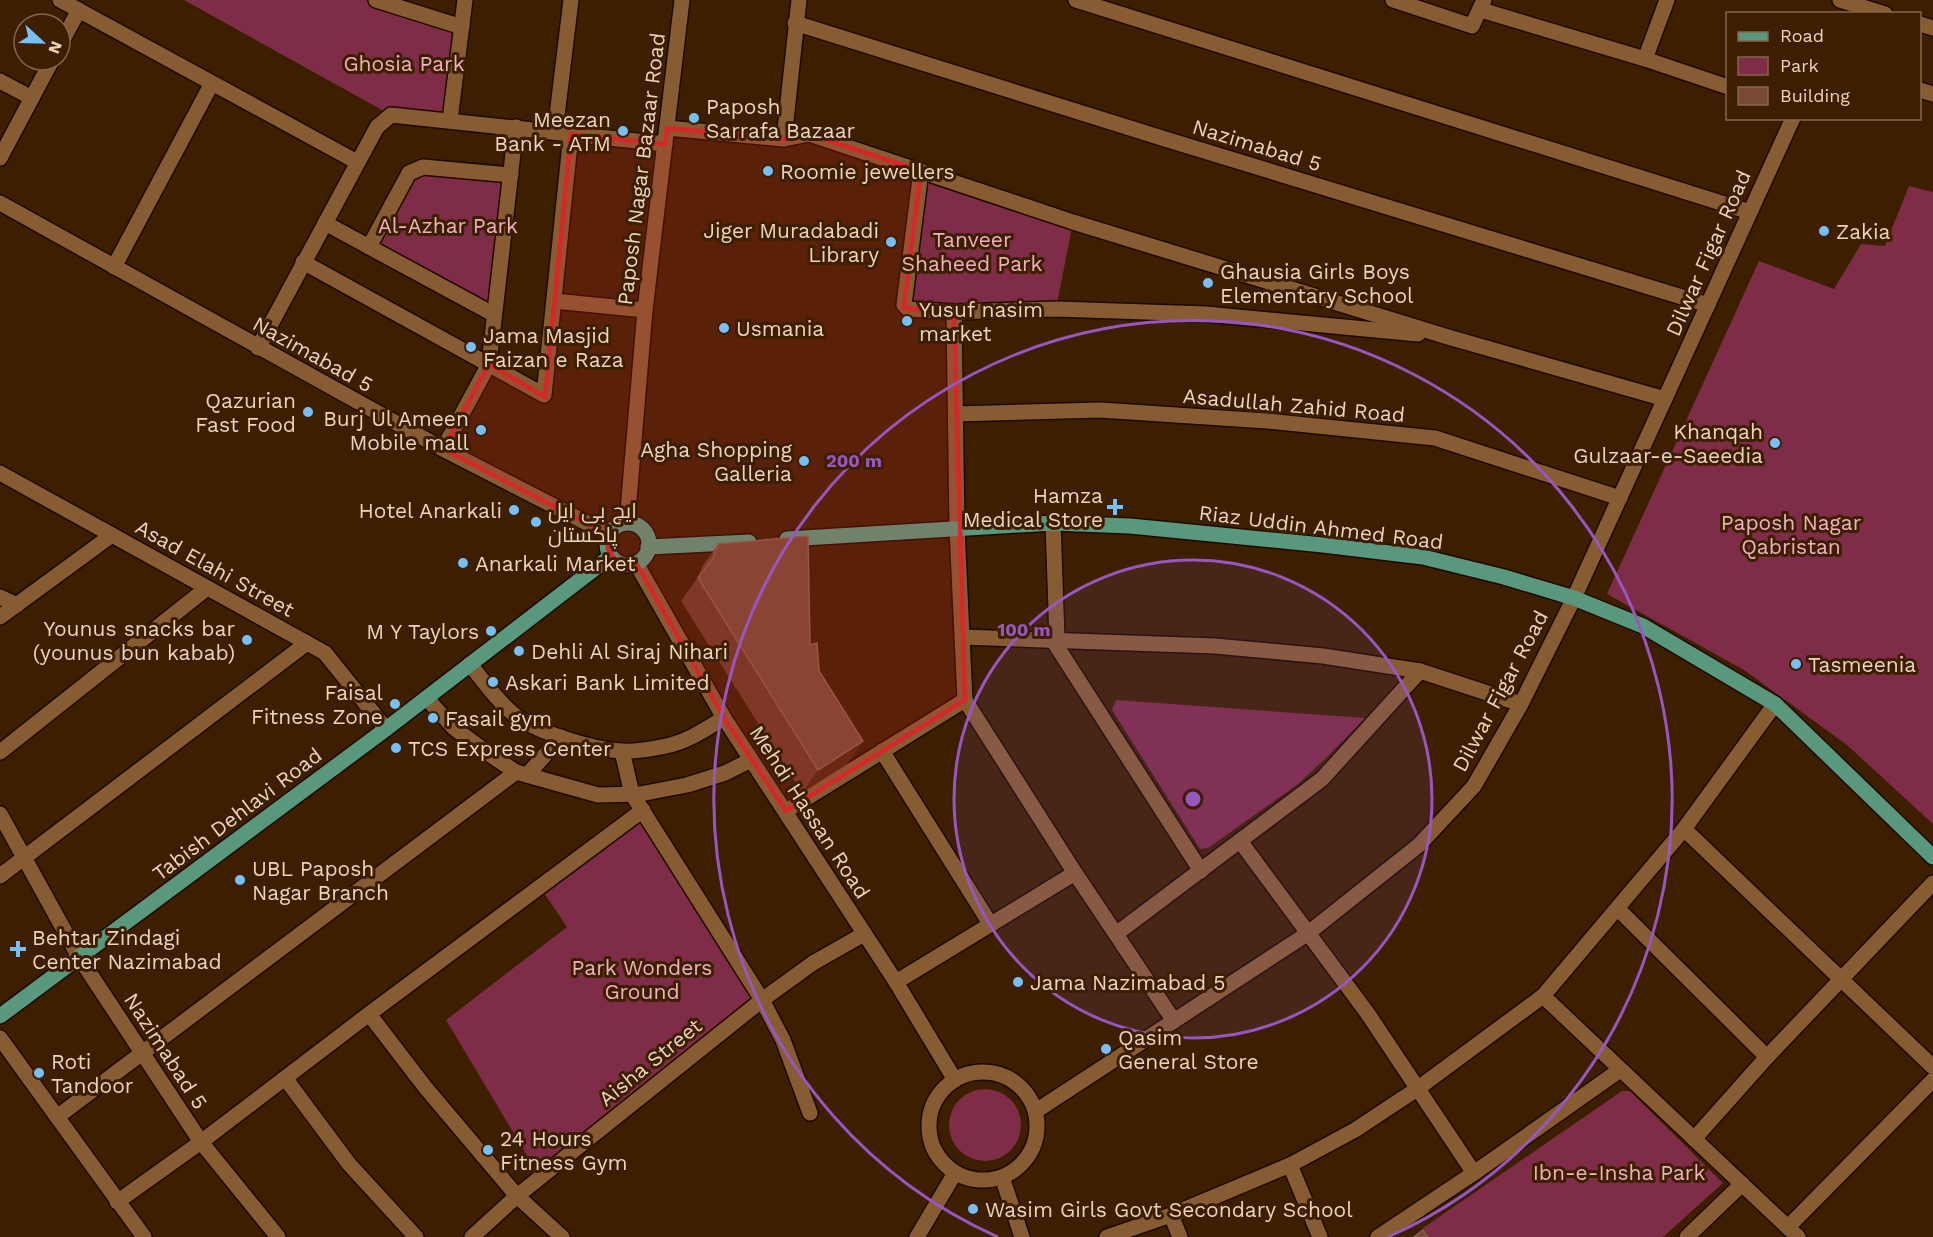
<svg xmlns="http://www.w3.org/2000/svg" width="1933" height="1237" viewBox="0 0 1933 1237" font-family="'Work Sans',Cairo,sans-serif">
<rect width="100%" height="100%" fill="#3d1f00"/>
<g fill="#7f2c48">
<path d="M184,0H376L462,27L450,120L391,115Z"/>
<path d="M921,171L1073,222L1056,309L904,305Z"/>
<path d="M409,173L511,175L493,314L369,247Z"/>
<path d="M1909,186L1933,192V824L1847,745L1744,670L1607,594L1759,261L1834,289L1861,244L1885,246Z"/>
<path d="M1116,700L1365,718L1330,754L1298,784L1208,848L1200,849L1112,710Z"/>
<path d="M643,810L762,1000L540,1177L446,1020L567,927L540,887Z"/>
<circle cx="985" cy="1125" r="36"/>
<path d="M1622,1091H1630L1723,1183L1663,1237H1429L1423,1228Z"/>
</g>
<g fill="none" stroke-linecap="round" stroke-linejoin="round">
<defs>
<g id="minor">
<path d="M60,0L357,162"/>
<path d="M376,0L462,27"/>
<path d="M1076,0L1750,212"/>
<path d="M1393,0L1472,26L1484,0"/>
<path d="M1840,0L1885,14"/>
<path d="M1481,10L1645,59L1728,87"/>
<path d="M795,23L1165,139L1708,305"/>
<path d="M1920,24L1933,28"/>
<path d="M60,45L79,10"/>
<path d="M1645,59L1667,0"/>
<path d="M0,81L32,98"/>
<path d="M1920,90L1933,94"/>
<path d="M450,120L465,0"/>
<path d="M667,128L784,139L809,134L1073,222L1448,337L1665,399"/>
<path d="M555,132L571,0"/>
<path d="M784,139L799,0"/>
<path d="M0,158L52,60"/>
<path d="M921,171L904,305L908,309L954,312L1056,309L1206,314L1418,334"/>
<path d="M0,203L443,449L610,535"/>
<path d="M325,223L493,314"/>
<path d="M369,247L409,173L423,167L511,175"/>
<path d="M303,262L544,395L571,134"/>
<path d="M114,267L212,83"/>
<path d="M554,301L645,310"/>
<path d="M258,348L377,127L391,115L665,144"/>
<path d="M956,414L1100,410L1267,421L1435,438L1620,498"/>
<path d="M443,449L489,364L516,127"/>
<path d="M0,473L325,653L386,729"/>
<path d="M627,523L645,310L682,0"/>
<path d="M1053,523L1057,639"/>
<path d="M636,563L724,718L896,982L955,1080"/>
<path d="M0,597L17,605"/>
<path d="M0,617L112,535"/>
<path d="M962,637L1215,646L1323,656L1420,671L1521,704"/>
<path d="M1052,639L1201,871"/>
<path d="M470,664C483,681 503,708 520,719C544,734 592,749 620,751C634,752 652,749 666,746C687,742 706,729 724,718"/>
<path d="M426,698L454,728L486,752L516,772L598,795L640,794L687,785L725,773L751,760"/>
<path d="M965,700L1075,873L1174,1021"/>
<path d="M622,751L632,794L762,1000L783,1040L810,1113"/>
<path d="M882,751L991,925"/>
<path d="M0,752L207,588"/>
<path d="M527,775L561,737"/>
<path d="M786,811L965,700L957,529L954,312"/>
<path d="M0,814L79,957L201,1142L278,1237"/>
<path d="M1684,829L1933,1067"/>
<path d="M1240,841L1368,1014L1474,1173"/>
<path d="M0,876L307,643"/>
<path d="M1618,909L1767,1057"/>
<path d="M1116,934L1322,779L1420,671"/>
<path d="M896,982L1075,873"/>
<path d="M1543,996L1798,1237"/>
<path d="M369,1014L425,1087L517,1196L562,1237"/>
<path d="M0,1038L144,1237"/>
<circle cx="983" cy="1126" r="54"/>
<path d="M285,1078L349,1164L416,1237"/>
<path d="M1036,1111L1307,934L1419,845L1474,786L1521,704L1574,598L1793,118"/>
<path d="M57,1117L516,772"/>
<path d="M1694,1139L1767,1057L1933,883"/>
<path d="M1290,1165L1320,1237"/>
<path d="M1002,1177L1022,1237"/>
<path d="M117,1202L201,1142L369,1014L643,810"/>
<path d="M1171,1215L1180,1237"/>
<path d="M1788,1227L1933,1080"/>
<path d="M472,1237L517,1196L762,1000L813,963L864,934"/>
<path d="M917,1237L955,1173"/>
<path d="M1107,1237L1171,1215L1290,1165L1355,1130L1417,1089L1543,996L1684,829L1775,704"/>
<path d="M1378,1237L1474,1173L1620,1070"/>
<path d="M1687,1237L1742,1184"/>
</g>
<g id="major">
<circle cx="628" cy="544" r="21"/>
<path d="M787,539L1053,523L1130,526L1323,545L1423,557L1504,577L1574,598L1643,626L1775,704L1933,857"/>
<path d="M648,547L749,542"/>
<path d="M0,1016L386,729L611,556"/>
</g>
</defs>
<use href="#minor" stroke="#1e0a00" stroke-width="18"/>
<use href="#major" stroke="#1e0a00" stroke-width="18"/>
<use href="#minor" stroke="#875c33" stroke-width="15"/>
<use href="#major" stroke="#59987d" stroke-width="15"/>
</g>
<path fill="#6b3b26" d="M718,544L810,645L819,671L863,741L847,764L802,793L681,601L698,577L702,567Z"/>
<path fill="#532910" d="M863,741L847,764L802,793L818,770Z"/>
<g fill="#794b36" stroke="#8b604c" stroke-width="1.5">
<path d="M808,536L810,645L817,643L819,671L863,741L818,770L698,578L713,558L718,544Z"/>
<path d="M1423,1230L1428,1237H1414Z"/>
</g>
<path fill="#d62828" fill-opacity="0.2" stroke="#d62828" stroke-width="4.5" stroke-linejoin="round" d="M667,128L784,139L809,134L921,171L904,308L954,312L965,700L786,811L724,718L636,563L616,561L608,549L607,534L443,449L489,364L545,397L571,134L665,144Z"/>
<circle cx="1193" cy="799" r="239" fill="#9856bf" fill-opacity=".12"/>
<g fill="none" stroke="#9856bf" stroke-width="3">
<circle cx="1193" cy="799" r="239"/>
<path d="M998 1237A479 479 0 1 1 1388 1237"/>
</g>
<g fill="#77bff7" stroke="#3d1f00" stroke-width="2">
<circle cx="694" cy="118" r="6"/>
<circle cx="623" cy="131" r="6"/>
<circle cx="768" cy="171" r="6"/>
<circle cx="1824" cy="231" r="6"/>
<circle cx="891" cy="242" r="6"/>
<circle cx="1208" cy="283" r="6"/>
<circle cx="907" cy="321" r="6"/>
<circle cx="724" cy="328" r="6"/>
<circle cx="471" cy="347" r="6"/>
<circle cx="308" cy="412" r="6"/>
<circle cx="481" cy="430" r="6"/>
<circle cx="1775" cy="443" r="6"/>
<circle cx="804" cy="461" r="6"/>
<path d="M1112 498h6v6h6v6h-6v6h-6v-6h-6v-6h6z"/>
<circle cx="514" cy="510" r="6"/>
<circle cx="536" cy="522" r="6"/>
<circle cx="463" cy="563" r="6"/>
<circle cx="491" cy="631" r="6"/>
<circle cx="247" cy="640" r="6"/>
<circle cx="519" cy="651" r="6"/>
<circle cx="1796" cy="664" r="6"/>
<circle cx="493" cy="682" r="6"/>
<circle cx="395" cy="704" r="6"/>
<circle cx="433" cy="718" r="6"/>
<circle cx="396" cy="748" r="6"/>
<circle cx="240" cy="880" r="6"/>
<path d="M15 940h6v6h6v6h-6v6h-6v-6h-6v-6h6z"/>
<circle cx="1018" cy="982" r="6"/>
<circle cx="1106" cy="1049" r="6"/>
<circle cx="39" cy="1073" r="6"/>
<circle cx="488" cy="1150" r="6"/>
<circle cx="973" cy="1209" r="6"/>
</g>
<g text-anchor="middle" dominant-baseline="central" stroke-width="6" stroke-linejoin="round" paint-order="stroke">
<g font-size="21" fill="#eeb1bf" stroke="#3d1f00">
<text x="404" y="63">Ghosia Park</text>
<text x="448" y="225">Al-Azhar Park</text>
<text x="972" y="239">Tanveer<tspan x="972" dy="24">Shaheed Park</tspan></text>
<text x="1791" y="522">Paposh Nagar<tspan x="1791" dy="24">Qabristan</tspan></text>
<text x="642" y="967">Park Wonders<tspan x="642" dy="24">Ground</tspan></text>
<text x="1619" y="1172">Ibn-e-Insha Park</text>
</g>
<g font-size="21" fill="#edd4bf" stroke="#3d1f00" text-anchor="start">
<text x="706" y="106">Paposh<tspan x="706" dy="24">Sarrafa Bazaar</tspan></text>
<text x="611" y="119" text-anchor="end">Meezan<tspan x="611" dy="24">Bank - ATM</tspan></text>
<text x="780" y="171">Roomie jewellers</text>
<text x="879" y="230" text-anchor="end">Jiger Muradabadi<tspan x="879" dy="24">Library</tspan></text>
<text x="1836" y="231">Zakia</text>
<text x="1220" y="271">Ghausia Girls Boys<tspan x="1220" dy="24">Elementary School</tspan></text>
<text x="919" y="309">Yusuf nasim<tspan x="919" dy="24">market</tspan></text>
<text x="736" y="328">Usmania</text>
<text x="483" y="335">Jama Masjid<tspan x="483" dy="24">Faizan e Raza</tspan></text>
<text x="296" y="400" text-anchor="end">Qazurian<tspan x="296" dy="24">Fast Food</tspan></text>
<text x="469" y="418" text-anchor="end">Burj Ul Ameen<tspan x="469" dy="24">Mobile mall</tspan></text>
<text x="1763" y="431" text-anchor="end">Khanqah<tspan x="1763" dy="24">Gulzaar-e-Saeedia</tspan></text>
<text x="792" y="449" text-anchor="end">Agha Shopping<tspan x="792" dy="24">Galleria</tspan></text>
<text x="1103" y="495" text-anchor="end">Hamza<tspan x="1103" dy="24">Medical Store</tspan></text>
<text x="502" y="510" text-anchor="end">Hotel Anarkali</text>
<text x="548" y="510">ایچ بی ایل<tspan x="548" dy="24">پاکستان</tspan></text>
<text x="475" y="563">Anarkali Market</text>
<text x="235" y="628" text-anchor="end">Younus snacks bar<tspan x="235" dy="24">(younus bun kabab)</tspan></text>
<text x="479" y="631" text-anchor="end">M Y Taylors</text>
<text x="531" y="651">Dehli Al Siraj Nihari</text>
<text x="1808" y="664">Tasmeenia</text>
<text x="505" y="682">Askari Bank Limited</text>
<text x="383" y="692" text-anchor="end">Faisal<tspan x="383" dy="24">Fitness Zone</tspan></text>
<text x="445" y="718">Fasail gym</text>
<text x="408" y="748">TCS Express Center</text>
<text x="252" y="868">UBL Paposh<tspan x="252" dy="24">Nagar Branch</tspan></text>
<text x="32" y="937">Behtar Zindagi<tspan x="32" dy="24">Center Nazimabad</tspan></text>
<text x="1030" y="982">Jama Nazimabad 5</text>
<text x="1118" y="1037">Qasim<tspan x="1118" dy="24">General Store</tspan></text>
<text x="51" y="1061">Roti<tspan x="51" dy="24">Tandoor</tspan></text>
<text x="500" y="1138">24 Hours<tspan x="500" dy="24">Fitness Gym</tspan></text>
<text x="985" y="1209">Wasim Girls Govt Secondary School</text>
</g>
<g font-size="21" fill="#edd4bf" stroke="#3d1f00">
<text transform="translate(1257 145) rotate(17)">Nazimabad 5</text>
<text transform="translate(641 169) rotate(-83)">Paposh Nagar Bazaar Road</text>
<text transform="translate(1708 253) rotate(-66)">Dilwar Figar Road</text>
<text transform="translate(313 354) rotate(29)">Nazimabad 5</text>
<text transform="translate(1294 405) rotate(5)">Asadullah Zahid Road</text>
<text transform="translate(1321 527) rotate(7)">Riaz Uddin Ahmed Road</text>
<text transform="translate(215 568) rotate(29)">Asad Elahi Street</text>
<text transform="translate(1500 691) rotate(-62)">Dilwar Figar Road</text>
<text transform="translate(810 812) rotate(57)">Mehdi Hassan Road</text>
<text transform="translate(237 814) rotate(-37)">Tabish Dehlavi Road</text>
<text transform="translate(166 1051) rotate(57)">Nazimabad 5</text>
<text transform="translate(650 1062) rotate(-39)">Aisha Street</text>
</g>
</g>
<circle cx="1193" cy="799" r="9" fill="#9856bf" stroke="#3d1f00" stroke-width="3"/>
<g font-size="18" text-anchor="middle" font-weight="bold" fill="#9856bf" stroke="#3d1f00" stroke-width="6" stroke-linejoin="round" paint-order="stroke">
<text x="854" y="467">200 m</text>
<text x="1024" y="636">100 m</text>
</g>
<rect x="1726" y="12" width="195" height="108" fill="#3d1f00" stroke="#83674c" stroke-width="1.5"/>
<rect x="1738" y="32" width="30" height="9" fill="#59987d" stroke="#83674c" stroke-width="1.5"/>
<text x="1780" y="42" font-size="18" fill="#edd4bf">Road</text>
<rect x="1738" y="57" width="30" height="18" fill="#7f2c48" stroke="#83674c" stroke-width="1.5"/>
<text x="1780" y="72" font-size="18" fill="#edd4bf">Park</text>
<rect x="1738" y="87" width="30" height="18" fill="#794b36" stroke="#83674c" stroke-width="1.5"/>
<text x="1780" y="102" font-size="18" fill="#edd4bf">Building</text>
<g transform="translate(42 42) rotate(112)"><circle r="28" fill="#3d1f00" stroke="#83674c" stroke-width="1.5"/>
<path d="M0-4.5L10 22L0 15L-10 22Z" fill="#77bff7"/>
<text y="-9" font-size="16" font-weight="bold" text-anchor="middle" fill="#edd4bf">N</text>
</g>
</svg>
